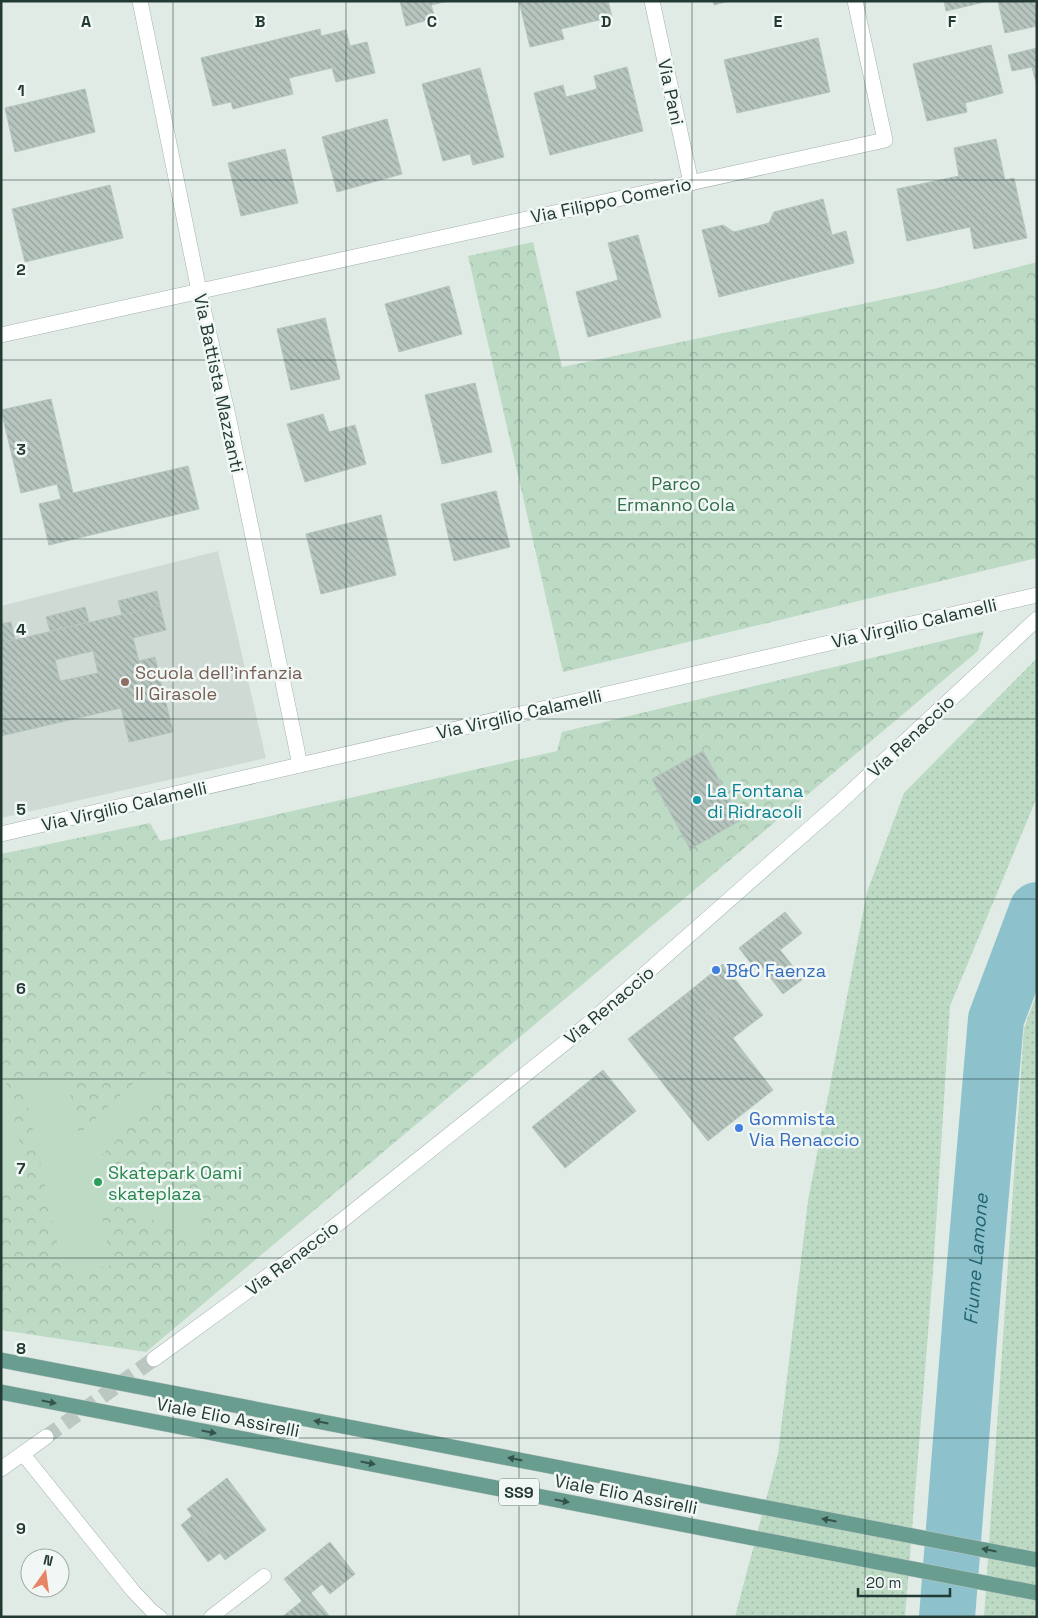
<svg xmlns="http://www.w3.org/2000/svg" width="1038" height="1618" viewBox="0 0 1038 1618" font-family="'Space Grotesk',sans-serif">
<defs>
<pattern id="grass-dots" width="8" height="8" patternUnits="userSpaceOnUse" patternTransform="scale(1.25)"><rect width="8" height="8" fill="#bcdac4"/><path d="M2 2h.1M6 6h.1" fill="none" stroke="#a1bca9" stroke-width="1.8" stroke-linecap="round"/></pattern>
<pattern id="forest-crowns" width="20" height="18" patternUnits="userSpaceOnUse" patternTransform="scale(1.25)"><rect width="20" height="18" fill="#bcdac4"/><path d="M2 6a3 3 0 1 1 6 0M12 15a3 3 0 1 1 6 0" fill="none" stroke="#a1bca9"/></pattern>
<pattern id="building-back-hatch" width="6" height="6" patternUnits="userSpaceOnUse" patternTransform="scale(1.25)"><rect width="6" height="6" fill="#b7c5bf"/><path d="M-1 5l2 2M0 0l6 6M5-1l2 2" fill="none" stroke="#94a19c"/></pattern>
</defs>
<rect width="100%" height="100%" fill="#e1ebe6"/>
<path fill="#d0dad5" d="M218,551L266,758L1,818V606Z"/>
<g fill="url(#grass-dots)">
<path d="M1037,658V797L950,1006L933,1271L905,1617H735L778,1454L808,1201L867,892L904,793Z"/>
<path d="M1037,993V1617H984L1024,1028Z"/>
</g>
<g fill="url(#forest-crowns)">
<path d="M533,242L562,367L938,288L1037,262V558L563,672L468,256Z"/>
<path d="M984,631L978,651L146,1352L1,1330V854L150,823L160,841L557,751L562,732Z"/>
</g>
<g fill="#bcdac4">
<path d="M1,1058L28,1181L1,1187Z"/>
<path d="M156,1062L176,1081L99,1158L103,1165L206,1201L198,1237L98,1199L112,1265L64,1274L23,1084L66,1077L79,1134Z"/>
</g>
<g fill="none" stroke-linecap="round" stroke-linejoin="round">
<path stroke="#8dc2cc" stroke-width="56" id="s1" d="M947,1617L974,1275L996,1019L1037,910"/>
</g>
<g fill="url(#building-back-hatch)" stroke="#b4c4bd" fill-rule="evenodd">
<path d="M400,1H448L431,5L435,18L406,26Z"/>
<path d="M519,1H608L612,17L561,29L564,39L530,47Z"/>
<path d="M713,1H729L714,5Z"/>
<path d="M944,1H989L946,11Z"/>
<path d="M998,1H1037V26L1005,33Z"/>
<path d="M320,29L321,36L346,30L350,46L367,42L375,73L336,82L332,68L289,78L293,94L233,109L231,102L213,106L201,58Z"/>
<path d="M818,38L830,92L737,113L724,60Z"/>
<path d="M991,45L1003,93L965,103L967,112L927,121L913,64Z"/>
<path d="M1037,48V86L1032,67L1012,71L1008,55Z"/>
<path d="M627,67L643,131L550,155L534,93L563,85L566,97L597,89L594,76Z"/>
<path d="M480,68L504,157L473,165L470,154L443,161L422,84Z"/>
<path d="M85,89L95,132L15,152L5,108Z"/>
<path d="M387,119L402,174L337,192L322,137Z"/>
<path d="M996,139L1005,180L1014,178L1027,238L974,249L970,227L907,241L897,189L959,176L954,148Z"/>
<path d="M285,149L298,203L241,216L228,163Z"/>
<path d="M110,185L123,238L25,262L12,209Z"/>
<path d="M823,199L832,235L846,231L854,263L719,297L702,230L723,225L734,232L769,223L774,212Z"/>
<path d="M638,235L661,317L588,337L576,292L618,280L608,243Z"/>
<path d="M449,286L462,334L399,352L385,304Z"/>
<path d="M325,318L340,379L291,390L277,329Z"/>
<path d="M475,383L492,452L442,464L425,395Z"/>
<path d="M51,399L73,493L188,466L199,509L49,545L39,504L61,499L57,484L21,493L1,410Z"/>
<path d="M323,414L329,432L355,425L366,464L305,482L287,424Z"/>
<path d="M496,491L510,547L454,561L441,504Z"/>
<path d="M381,515L396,575L321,594L306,534Z"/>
<path d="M157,591L160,606L122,615L118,601Z"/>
<path d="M160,606L166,630L133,638L139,661L155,657L173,732L129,742L121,708L1,736V692L13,689L8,669L1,671V643ZM93,651L98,673L60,681L55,660Z"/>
<path d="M85,607L89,622L50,631L46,617Z"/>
<path d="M11,622L15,639L1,643V624Z"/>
<path d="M8,669L13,689L1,692V671Z"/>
<path d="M703,751L741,820L690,849L652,779Z"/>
<path d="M785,912L802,933L780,950L803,979L783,994L762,967L757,971L739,948Z"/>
<path d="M723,964L763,1015L733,1038L711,1010L704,1016L686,994Z"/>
<path d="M686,994L704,1016L711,1010L773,1090L708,1141L628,1039Z"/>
<path d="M603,1070L636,1111L565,1168L532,1127Z"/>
<path d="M227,1478L266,1530L225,1560L187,1509Z"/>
<path d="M192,1516L220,1553L208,1562L181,1525Z"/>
<path d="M330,1542L355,1574L330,1594L322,1584L311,1593L330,1617H282L302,1601L284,1579Z"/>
</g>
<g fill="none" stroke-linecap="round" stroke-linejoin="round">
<path stroke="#bbc8c2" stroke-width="15" stroke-dasharray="15 8" stroke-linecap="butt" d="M46,1437L154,1359"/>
<defs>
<g id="lane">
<path d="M23,1454L133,1591L152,1611L160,1617"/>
<path d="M211,1617L264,1576"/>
</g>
<g id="street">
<path d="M140,1L199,291L227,411L300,765"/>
<path d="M652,1L691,183"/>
<path d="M1,335L885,140L855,1"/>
<path d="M1,834L1037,595"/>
</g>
<g id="secondary">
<path d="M154,1359L320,1238L586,1026L839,803L1037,619"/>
<path d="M1,1469L46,1437"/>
</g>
</defs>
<use href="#lane" stroke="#a4b2ad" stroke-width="15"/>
<use href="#street" stroke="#a4b2ad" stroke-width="16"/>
<use href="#secondary" stroke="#a1b5ae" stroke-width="16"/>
<use href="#lane" stroke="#fff" stroke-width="14"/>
<use href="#street" stroke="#fff" stroke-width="15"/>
<use href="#secondary" stroke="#fff" stroke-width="15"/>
<defs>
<g id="primary-bridge">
<path d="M1,1360L1037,1560"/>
<path d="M1,1392L1037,1593"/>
</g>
</defs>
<use href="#primary-bridge" stroke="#c1c8c6" stroke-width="16" stroke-linecap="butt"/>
<use href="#primary-bridge" stroke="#699d90" stroke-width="15"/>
</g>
<defs><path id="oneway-solid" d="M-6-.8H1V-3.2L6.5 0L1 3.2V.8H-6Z" transform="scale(1.25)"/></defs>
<g fill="#34534b">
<use href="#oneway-solid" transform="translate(49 1402) rotate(11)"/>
<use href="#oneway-solid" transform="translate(321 1422) rotate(-169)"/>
<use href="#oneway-solid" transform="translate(209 1432) rotate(11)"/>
<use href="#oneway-solid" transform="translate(515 1459) rotate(-169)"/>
<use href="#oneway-solid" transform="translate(368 1463) rotate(11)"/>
<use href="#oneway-solid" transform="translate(562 1501) rotate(11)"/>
<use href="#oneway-solid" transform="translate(829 1520) rotate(-169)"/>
<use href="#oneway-solid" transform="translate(989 1550) rotate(-169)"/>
</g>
<path fill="none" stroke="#233a34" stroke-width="1" stroke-opacity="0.55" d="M173,1V1617M346,1V1617M519,1V1617M692,1V1617M865,1V1617M1,180H1037M1,360H1037M1,539H1037M1,719H1037M1,899H1037M1,1079H1037M1,1258H1037M1,1438H1037"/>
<circle fill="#8d6e63" stroke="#f1f7f4" stroke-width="2" cx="125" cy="682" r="5"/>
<circle fill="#0f9aa8" stroke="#f1f7f4" stroke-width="2" cx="697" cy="800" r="5"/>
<g fill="#3f7fe0" stroke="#f1f7f4" stroke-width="2">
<circle cx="716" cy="970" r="5"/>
<circle cx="739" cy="1128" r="5"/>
</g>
<circle fill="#2e9e5b" stroke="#f1f7f4" stroke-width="2" cx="98" cy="1182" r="5"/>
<g text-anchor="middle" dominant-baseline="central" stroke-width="5" stroke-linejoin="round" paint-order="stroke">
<rect fill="#f1f7f4" stroke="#61736e" stroke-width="1" x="499" y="1478.5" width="40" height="27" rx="4"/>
<g font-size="16" font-weight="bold" fill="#233a34">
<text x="519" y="1492">SS9</text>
</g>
<g font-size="18" fill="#233a34" stroke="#f1f7f4">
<text transform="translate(671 92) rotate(78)">Via Pani</text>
<text transform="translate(611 200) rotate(-12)">Via Filippo Comerio</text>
<text transform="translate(219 383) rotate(78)">Via Battista Mazzanti</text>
<text transform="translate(914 623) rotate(-13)">Via Virgilio Calamelli</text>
<text transform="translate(519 714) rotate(-13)">Via Virgilio Calamelli</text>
<text transform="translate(911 736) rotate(-43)">Via Renaccio</text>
<text transform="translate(124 806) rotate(-13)">Via Virgilio Calamelli</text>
<text transform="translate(609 1005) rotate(-40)">Via Renaccio</text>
<text transform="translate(292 1258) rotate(-37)">Via Renaccio</text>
<text transform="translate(228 1417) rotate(11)">Viale Elio Assirelli</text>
<text transform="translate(626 1494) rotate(11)">Viale Elio Assirelli</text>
</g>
<g font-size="18" fill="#306d48" stroke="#f1f7f4">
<text x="676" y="483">Parco<tspan x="676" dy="21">Ermanno Cola</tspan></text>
</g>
<g font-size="18" fill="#785e54" stroke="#f1f7f4" text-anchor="start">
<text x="135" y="672">Scuola dell'infanzia<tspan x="135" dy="21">Il Girasole</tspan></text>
</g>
<g font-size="18" fill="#0d838f" stroke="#f1f7f4" text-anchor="start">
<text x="707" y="790">La Fontana<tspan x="707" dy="21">di Ridracoli</tspan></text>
</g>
<g font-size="18" fill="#366cbe" stroke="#f1f7f4" text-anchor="start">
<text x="726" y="970">B&amp;C Faenza</text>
<text x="749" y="1118">Gommista<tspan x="749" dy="21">Via Renaccio</tspan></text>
</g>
<g font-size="18" fill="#27864d" stroke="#f1f7f4" text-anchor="start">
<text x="108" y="1172">Skatepark Oami<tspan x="108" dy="21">skateplaza</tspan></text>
</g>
<g font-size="19" font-style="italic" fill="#226371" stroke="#f1f7f4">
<text stroke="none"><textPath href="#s1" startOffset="359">Fiume Lamone</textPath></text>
</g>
</g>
<g font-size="16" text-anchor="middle" font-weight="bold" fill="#233a34" stroke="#f1f7f4" stroke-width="5" stroke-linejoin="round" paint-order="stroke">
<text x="86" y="27">A</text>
<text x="260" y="27">B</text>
<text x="432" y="27">C</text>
<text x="606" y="27">D</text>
<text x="778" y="27">E</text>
<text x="952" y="27">F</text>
<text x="21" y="96">1</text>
<text x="21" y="275">2</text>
<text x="21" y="455">3</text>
<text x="21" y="635">4</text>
<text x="21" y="815">5</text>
<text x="21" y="994">6</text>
<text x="21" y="1174">7</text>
<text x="21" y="1354">8</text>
<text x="21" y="1534">9</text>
</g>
<rect width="1038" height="1618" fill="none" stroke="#233a34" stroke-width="5"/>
<g transform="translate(45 1573) rotate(14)"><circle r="24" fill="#f1f7f4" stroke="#9faba7"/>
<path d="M0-4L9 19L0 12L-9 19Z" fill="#e78463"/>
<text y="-8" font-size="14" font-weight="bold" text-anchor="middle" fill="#233a34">N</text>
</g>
<path d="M858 1588v8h92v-8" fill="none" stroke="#233a34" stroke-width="2.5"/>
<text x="866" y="1588" font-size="15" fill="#233a34" stroke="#f1f7f4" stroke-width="4" paint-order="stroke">20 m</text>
</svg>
